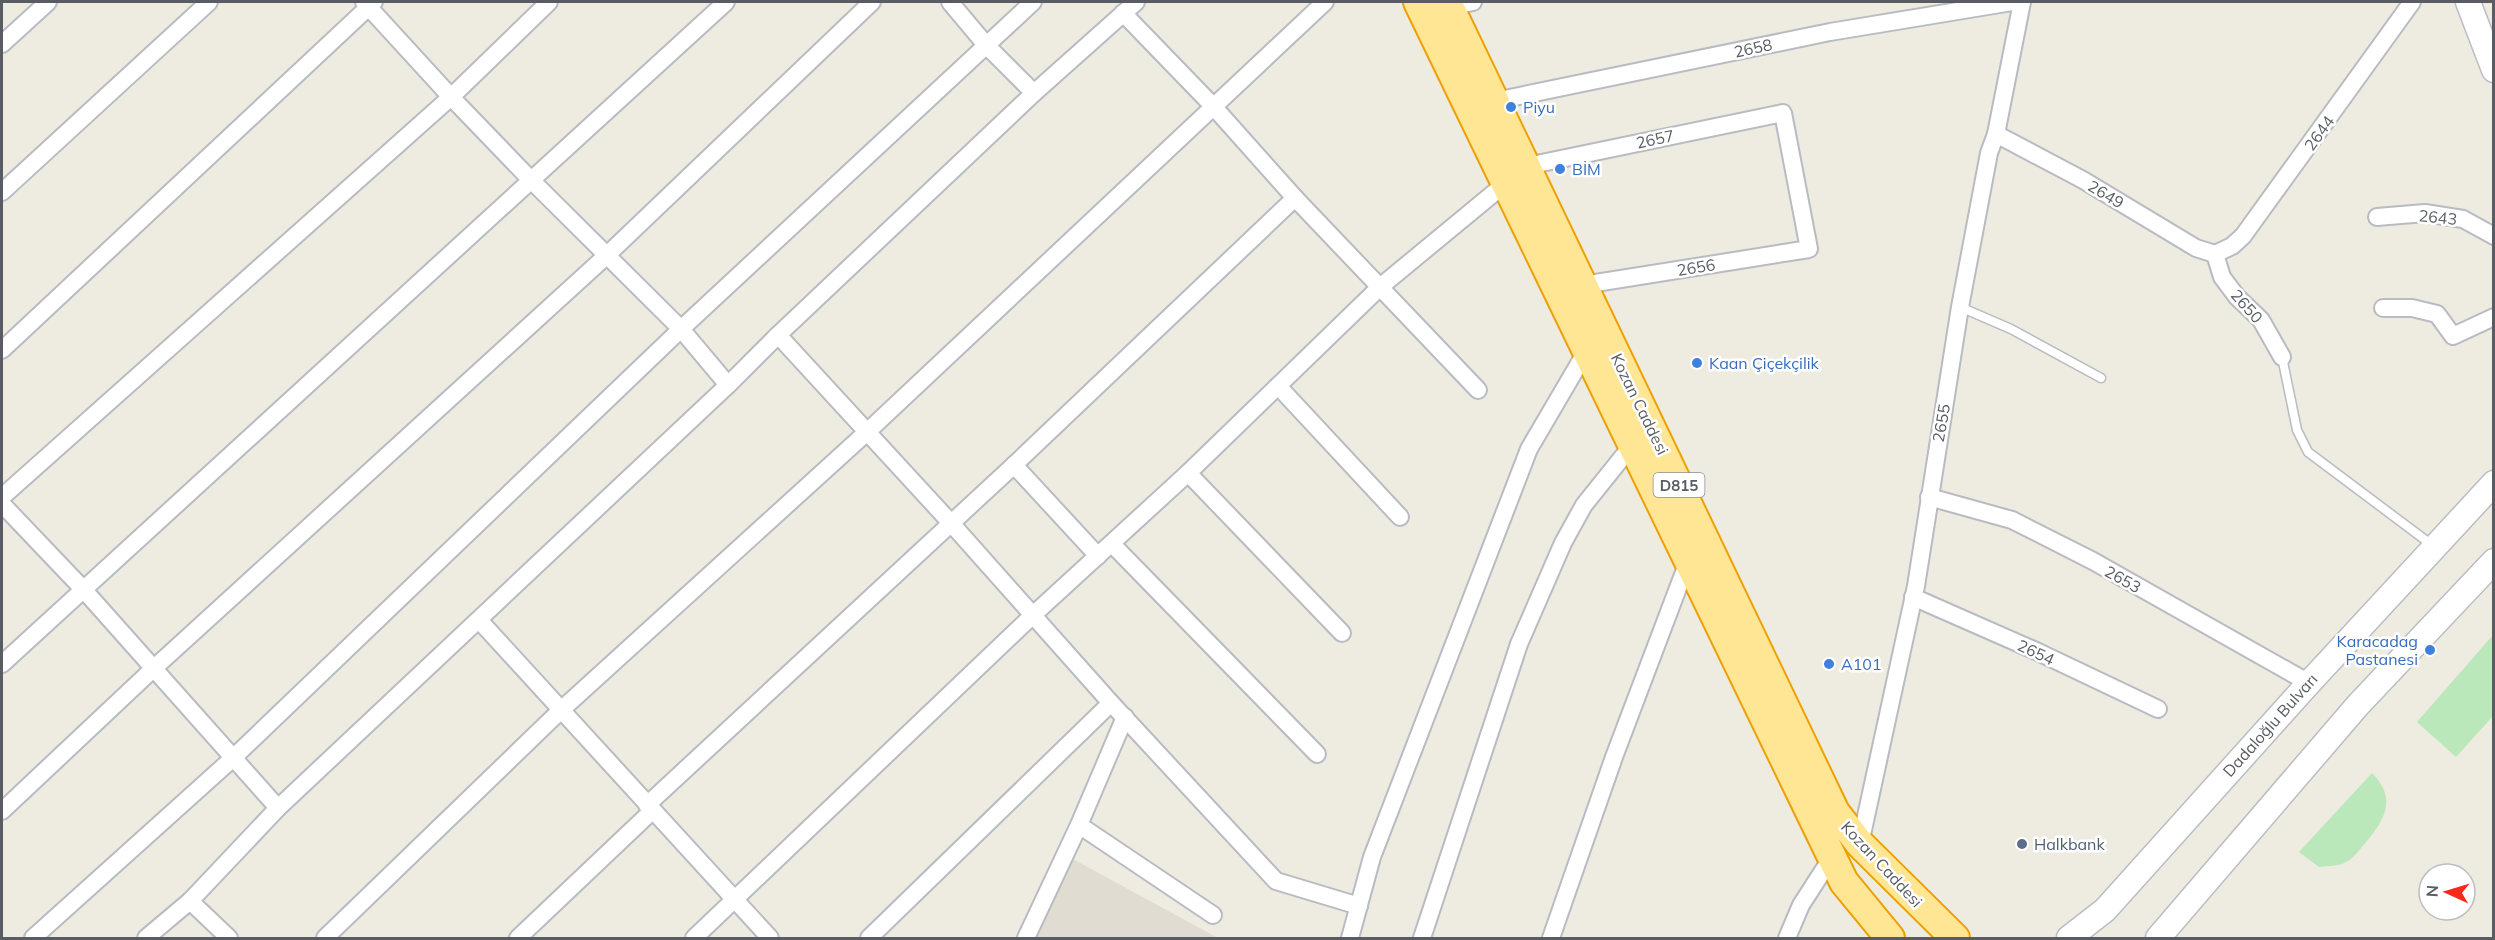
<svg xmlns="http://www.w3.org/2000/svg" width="2495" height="940" viewBox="0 0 2495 940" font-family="Mulish,sans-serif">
<rect width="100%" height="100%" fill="#eeebe0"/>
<path fill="#e0dcd1" d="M1071,858L1218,938H1033Z"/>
<g fill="#bae8ba">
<path d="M2493,635V716L2456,757L2417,722Z"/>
<path d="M2372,773C2396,798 2387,817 2366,842C2359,850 2353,860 2342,864C2335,866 2326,866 2319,867L2299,852Z"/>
</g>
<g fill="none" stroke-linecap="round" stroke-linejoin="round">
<defs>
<g id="service">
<path d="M1960,307L2011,329L2101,378"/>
<path d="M2282,357L2297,430L2308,452L2432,545"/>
</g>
<g id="minor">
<path d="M1449,7L1473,2"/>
<path d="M1123,13L1213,106L1295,198L1478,390"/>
<path d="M2,44L48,2"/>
<path d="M1034,93L1136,2"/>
<path d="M1495,101L1830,32L2012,2"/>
<path d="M1996,134L2083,180L2196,248L2215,254"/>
<path d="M1527,166L1783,113L1809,249L1583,285"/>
<path d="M2,192L209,2"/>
<path d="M2377,217L2425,213L2463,219L2494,236"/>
<path d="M2215,254L2232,246L2243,236L2412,2"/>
<path d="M2215,254L2222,277L2237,297L2261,320L2282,357"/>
<path d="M2383,308H2412L2437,314L2453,336L2494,317"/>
<path d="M778,335L950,522L1111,703L1276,881L1359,906"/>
<path d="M2,350L374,2"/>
<path d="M728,385L778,335L1034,93L986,45L950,2"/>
<path d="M1278,386L1400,517"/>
<path d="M1014,465L1098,556"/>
<path d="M1188,473L1342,633"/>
<path d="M2,497L451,97L549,2"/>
<path d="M1929,497L2012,520L2093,561L2309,683"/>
<path d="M2,504L83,589L278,808L190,901L146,938"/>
<path d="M1112,544L1317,754"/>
<path d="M1913,597L2036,651L2158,709"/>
<path d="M479,620L770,938"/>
<path d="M2,664L726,2"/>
<path d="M647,805L1014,465L1295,198"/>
<path d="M278,808L728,385L681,329L530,179L451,97L364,2"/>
<path d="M2,811L153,669L606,256L872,2"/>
<path d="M1079,825L1213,915"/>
<path d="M1860,844L1916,586L1960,307L1989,153L1996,134L2022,2"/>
<path d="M190,901L229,938"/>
<path d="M33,938L232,759L681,329L1033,2"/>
<path d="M325,938L560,711L867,432L1325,2"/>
<path d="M518,938L652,811"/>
<path d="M694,938L1033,615L1188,473L1380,287L1506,183"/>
<path d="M869,938L1111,703"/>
<path d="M1026,938L1079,825L1125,717"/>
<path d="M1350,938L1372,857L1529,449L1587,350"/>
<path d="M1422,938L1519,644L1563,543L1584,505L1633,444"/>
<path d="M1551,938L1614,757L1689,559"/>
<path d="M1787,938L1801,905L1832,857"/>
</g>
<g id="secondary">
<path d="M2468,2L2494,70"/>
<path d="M2069,938L2105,910L2309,683L2494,483"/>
<path d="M2158,938L2358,705L2494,561"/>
</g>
<g id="trunk">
<path d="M1418,2L1844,882L1890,938"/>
<path d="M1447,2L1835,812L1860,844L1955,938"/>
</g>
</defs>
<use href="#service" stroke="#b8bbc1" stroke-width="11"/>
<use href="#minor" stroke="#b8bbc1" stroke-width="20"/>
<use href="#secondary" stroke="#b9bdc4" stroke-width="27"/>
<use href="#trunk" stroke="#eea000" stroke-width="32"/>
<use href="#service" stroke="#fff" stroke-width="8"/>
<use href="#minor" stroke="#fff" stroke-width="16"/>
<use href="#secondary" stroke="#fff" stroke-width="24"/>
<use href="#trunk" stroke="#ffe695" stroke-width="28"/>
</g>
<g fill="#3f7fe0" stroke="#fff" stroke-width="2">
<circle cx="1511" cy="107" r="6"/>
<circle cx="1560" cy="169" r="6"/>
<circle cx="1697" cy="363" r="6"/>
<circle cx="2430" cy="650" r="6"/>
<circle cx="1829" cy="664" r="6"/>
</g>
<circle fill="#5c6f8a" stroke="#fff" stroke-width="2" cx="2022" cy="844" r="6"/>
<g text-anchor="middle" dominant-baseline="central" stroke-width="5" stroke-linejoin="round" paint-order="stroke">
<rect fill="#fff" stroke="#8b8e92" stroke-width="1.5" x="1653.5" y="473" width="51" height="24" rx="4.5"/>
<g font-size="15" font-weight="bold" fill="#595d63">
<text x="1679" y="485">D815</text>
</g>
<g font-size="16" fill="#595d63" stroke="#fff">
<text transform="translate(1753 48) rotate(-12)">2658</text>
<text transform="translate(2319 133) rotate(-54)">2644</text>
<text transform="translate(1655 139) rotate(-12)">2657</text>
<text transform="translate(2106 194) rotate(31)">2649</text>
<text transform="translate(2438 217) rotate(6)">2643</text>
<text transform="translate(1696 267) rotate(-9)">2656</text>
<text transform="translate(2247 306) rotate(48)">2650</text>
<text transform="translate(1640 404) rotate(64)">Kozan Caddesi</text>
<text transform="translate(1941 423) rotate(-80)">2655</text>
<text transform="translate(2123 579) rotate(29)">2653</text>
<text transform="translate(2036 652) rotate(25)">2654</text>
<text transform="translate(2270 725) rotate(-48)">Dadaloğlu Bulvarı</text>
<text transform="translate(1882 864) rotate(47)">Kozan Caddesi</text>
</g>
<g font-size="16" fill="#366cbe" stroke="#fff" text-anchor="start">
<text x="1523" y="107">Piyu</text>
<text x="1572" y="169">BİM</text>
<text x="1709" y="363">Kaan Çiçekçilik</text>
<text x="2418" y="641" text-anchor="end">Karacadag<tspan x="2418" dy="18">Pastanesi</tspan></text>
<text x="1841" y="664">A101</text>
</g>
<g font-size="16" fill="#4e5e75" stroke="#fff" text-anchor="start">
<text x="2034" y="844">Halkbank</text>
</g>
</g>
<rect width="2495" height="940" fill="none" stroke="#595d63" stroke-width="6"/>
<g transform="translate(2447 892) rotate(274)"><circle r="28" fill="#ffffff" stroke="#bdbec1" stroke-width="1.5"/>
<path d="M0-4.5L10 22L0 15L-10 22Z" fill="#f9291b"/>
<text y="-9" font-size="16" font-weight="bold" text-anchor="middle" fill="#595d63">N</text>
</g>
</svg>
